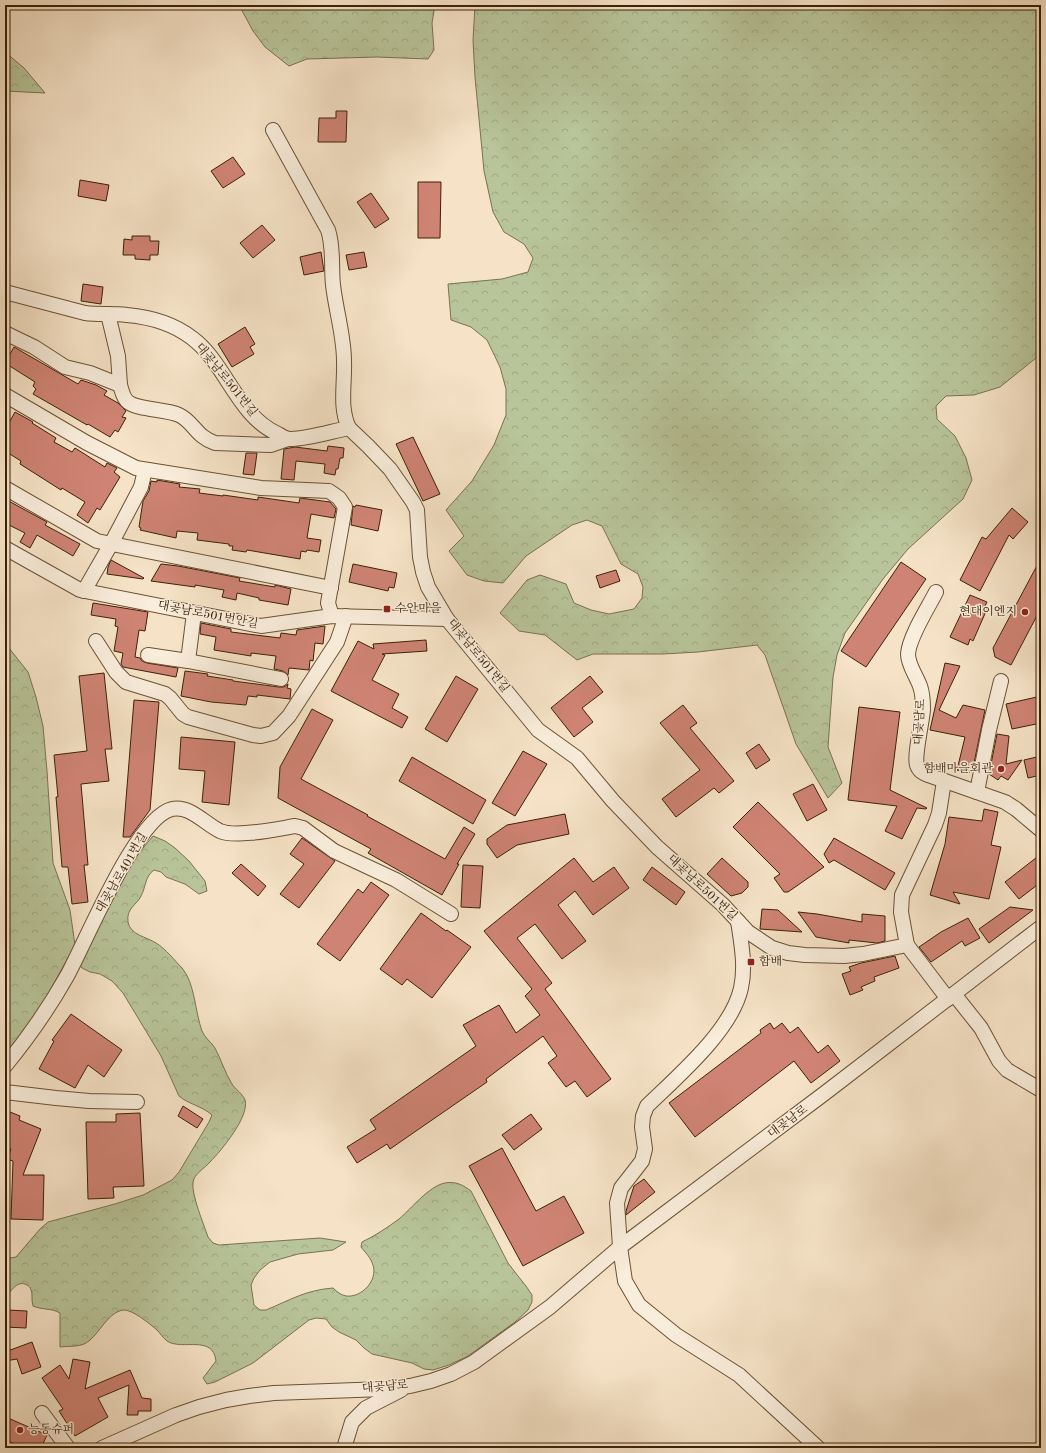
<svg xmlns="http://www.w3.org/2000/svg" width="1046" height="1453" viewBox="0 0 1046 1453" font-family="'Old Standard TT','Noto Serif KR',serif">
<defs>
<pattern id="forest-crowns" width="20" height="18" patternUnits="userSpaceOnUse"><rect width="20" height="18" fill="#b8c499"/><path d="M2 6a3 3 0 1 1 6 0M12 15a3 3 0 1 1 6 0" fill="none" stroke="#9fa882"/></pattern>
</defs>
<rect width="100%" height="100%" fill="#f6e3c7"/>
<filter id="stains"><feTurbulence type="fractalNoise" baseFrequency=".005" numOctaves="4"/><feColorMatrix values="0 0 0 0 .2 0 0 0 0 .09 0 0 0 0 .02 0 0 0 .5 -.17"/></filter>
<radialGradient id="worn" r=".72"><stop offset=".6" stop-color="#630" stop-opacity="0"/><stop offset="1" stop-color="#630" stop-opacity=".3"/></radialGradient>
<g fill="url(#forest-crowns)" stroke="#7a7250">
<path d="M239,5H435L432,23L434,50L428,59L377,57L307,59L289,66L265,47L253,31Z"/>
<path d="M475,5H1041V354L1000,387L974,395L946,396L936,406L937,419L955,436L966,458L972,480L963,499L908,549L883,579L845,633L837,655L833,677L828,747L842,783L828,798L796,744L765,655L757,645L698,652L663,654H593L577,660L545,635L519,631L500,613L527,580L540,575L566,584L574,603L591,610L609,614L634,609L642,598L643,587L638,574L621,564L602,526L587,520L572,525L526,556L503,583L484,581L467,575L449,551L464,536L446,510L472,481L494,445L506,415V389L500,367L487,340L471,327L451,320L448,284L502,279L528,272L533,258L524,244L504,232L493,212L484,171L475,77L473,40Z"/>
<path d="M5,52L24,68L45,93L5,91Z"/>
<path d="M5,643L28,672L36,697L43,726L47,771L53,863L70,910L75,945L47,996L29,1025L5,1053Z"/>
<path d="M153,836L165,841L175,848L189,861L205,881L207,891L199,894L185,884L166,877L161,872L154,870C145,876 146,887 141,896C137,905 126,908 128,922C130,935 147,937 156,943C166,949 174,960 182,968C195,983 195,1012 202,1031C205,1038 211,1042 215,1048C221,1059 225,1073 232,1084C235,1089 243,1094 245,1100C250,1116 221,1151 210,1162C205,1168 194,1174 193,1182C191,1194 204,1225 208,1237L213,1243L219,1245L320,1238L346,1242L333,1250L298,1254L270,1262L260,1270L254,1278L251,1285L254,1305L260,1310H266C290,1300 306,1290 333,1288C337,1292 341,1295 346,1296C362,1298 378,1280 373,1265C371,1258 365,1252 361,1247L362,1242C375,1236 388,1227 399,1219C412,1208 429,1186 445,1183C456,1181 463,1185 471,1191L508,1263L518,1276L526,1286L532,1295V1302L528,1310L515,1322L468,1356L449,1365L433,1370L424,1369L412,1363L372,1354L364,1348L356,1340L339,1332L332,1327L326,1319L316,1318L309,1320L253,1363L215,1382L207,1384L203,1378L216,1361C213,1334 182,1351 167,1341C163,1338 160,1333 157,1330C150,1324 132,1309 123,1310C106,1313 98,1338 84,1344C77,1347 67,1346 60,1347V1313C52,1308 42,1310 33,1306C31,1299 33,1294 31,1290C30,1287 29,1286 27,1285C17,1279 9,1293 5,1300V1264L10,1258L16,1257L40,1229L48,1222L115,1204L143,1195L172,1180L179,1172L209,1122L212,1115C202,1106 188,1104 179,1096L161,1056L123,993L112,981L100,974L90,972L82,968L79,963L130,864Z"/>
</g>
<g fill="#cf8374" stroke="#3c2106">
<path d="M336,111H347L346,142H318L319,118H336Z"/>
<path d="M233,157L245,174L223,188L211,171Z"/>
<path d="M80,180L109,185L106,201L78,196Z"/>
<path d="M418,182H441L440,238H418Z"/>
<path d="M371,193L389,219L375,228L357,202Z"/>
<path d="M262,225L275,240L253,258L240,243Z"/>
<path d="M132,236H150V241H159L158,255H150V260L135,259V255H123L124,239L132,240Z"/>
<path d="M321,252L324,271L304,275L300,257Z"/>
<path d="M364,252L367,267L349,270L346,255Z"/>
<path d="M83,284L103,287L101,304L81,301Z"/>
<path d="M245,327L255,344L250,347L254,354L232,367L218,344Z"/>
<path d="M14,347L78,384L81,380L96,385L107,391L104,395L118,403L126,411L122,417L126,418L118,432L115,430L110,437L88,424L87,425L33,394L36,389L33,386L35,382L5,363Z"/>
<path d="M15,412L33,422L32,423L56,438L54,442L72,452L75,448L105,467L107,463L117,468L114,472L120,477L100,510L97,508L88,523L77,515L85,502L62,488L61,490L20,464L21,461L5,451V430Z"/>
<path d="M413,437L440,494L423,501L396,444Z"/>
<path d="M328,446L344,448L343,458H340L338,469H336L335,475L324,473L325,464L296,461L294,480L281,479L284,449L295,447L327,451Z"/>
<path d="M246,453H257L254,475L243,474Z"/>
<path d="M157,480L180,484L179,487L200,489L199,493L223,496V495L258,500V497L299,503L300,498L330,502L336,509L334,518L311,514L307,538L321,540L319,552L307,550L306,552L301,551L300,559L247,550L246,552L232,550L233,546H229V544L197,540L198,533L177,531L176,538L140,530L141,528L139,527L143,501L149,491L151,481L157,482Z"/>
<path d="M5,499L47,522L45,525L80,544L73,556L37,535L30,548L20,542L25,533L5,523Z"/>
<path d="M356,505L382,510L378,531L351,525L353,506L355,507Z"/>
<path d="M1012,508L1028,522L1013,539L1009,535L980,591L960,580L982,537L986,539Z"/>
<path d="M1041,558V608L1011,665L995,657L993,648Z"/>
<path d="M111,560L144,578L143,579L107,574L108,567Z"/>
<path d="M901,562L926,579L866,667L841,651Z"/>
<path d="M161,564L178,566L240,578L239,581L275,587V585L291,589L288,605L259,600V598L237,593L236,600L222,597L224,590L195,585V587L151,581Z"/>
<path d="M353,564L397,573L394,588L389,587L388,591L349,582Z"/>
<path d="M616,570L620,581L600,588L596,576Z"/>
<path d="M970,595L987,602L984,608L987,609L973,641L970,639L968,645L950,637Z"/>
<path d="M93,603L148,612L145,631L139,630L135,657L140,658L142,661L147,663L178,668L176,677L123,667L121,664L123,653L114,651L118,627L115,626L116,619L91,615Z"/>
<path d="M201,623L231,629V632L280,638L281,633L296,635L297,630L325,626L323,644L315,643L313,661L310,660L309,670L289,668L288,675L283,671L274,669L276,656L251,653V656L214,650L216,637L200,634Z"/>
<path d="M426,640L427,651L382,654L385,655L372,680L399,694L392,708L408,717L402,728L331,691L358,641L374,649L373,644Z"/>
<path d="M945,663L960,666L939,710L956,718L963,705L985,710L974,763L972,762L969,773L957,770L965,737L930,730Z"/>
<path d="M185,671L208,674L207,676L233,680V681L279,687H284L288,684L287,688L291,689L290,699L257,695V697L248,696L246,705L211,702L181,696Z"/>
<path d="M104,673L112,749H105L109,781L81,784L88,865H84L88,902L72,904L68,867H62L56,797H58L54,755L87,751L79,676Z"/>
<path d="M456,676L478,689L447,742L425,729Z"/>
<path d="M590,676L603,692L582,708L593,722L574,737L551,708Z"/>
<path d="M1041,696V723L1012,729L1006,704Z"/>
<path d="M134,700L159,702L150,810L130,837H123Z"/>
<path d="M683,705L697,723L690,728L734,781L719,793L714,788L676,817L662,799L700,770L660,723Z"/>
<path d="M859,707L900,712L890,790L927,808L926,809L917,808L902,839L885,831L897,806L848,800Z"/>
<path d="M312,709L333,720L301,779L368,815L367,816L445,859L464,827L475,834L457,864H459L442,895L368,853L371,849L278,798L280,767Z"/>
<path d="M997,734L1009,736L1006,764L1022,760L1008,780L1001,776L998,780L989,774Z"/>
<path d="M181,737L235,742L229,805L202,802L205,771L179,769Z"/>
<path d="M759,744L770,760L756,769L746,753Z"/>
<path d="M523,751L547,764L515,816L492,803Z"/>
<path d="M1041,756V775L1028,778L1024,760Z"/>
<path d="M412,757L486,800L473,824L399,781Z"/>
<path d="M813,784L827,810L807,821L793,794Z"/>
<path d="M758,802L824,867L788,892H784L774,878L780,874L733,827Z"/>
<path d="M984,809L998,812L991,845L1001,847L989,899L953,892L960,904L930,895L945,844L949,817L982,821Z"/>
<path d="M565,814L569,834L517,845L497,858L487,844V839L507,825Z"/>
<path d="M302,838L335,861L299,908L280,894L304,864L290,854Z"/>
<path d="M834,838L895,873L885,890L834,860L829,863L824,854Z"/>
<path d="M1041,854V882L1019,899L1005,882Z"/>
<path d="M574,858L593,882L614,867L629,888L593,915L575,891L558,905L586,941L562,959L535,924L517,938L552,983L545,989L611,1079L587,1097L575,1081L566,1087L548,1063L557,1056L543,1036L486,1079L487,1082L390,1149L387,1144L357,1163L347,1147L376,1129L370,1120L476,1046L463,1025L499,1005L516,1033L540,1015L525,996L532,989L484,931Z"/>
<path d="M722,858L748,882V887L742,893L731,896L707,874Z"/>
<path d="M241,864L266,886L258,896L232,873Z"/>
<path d="M463,865L483,866L480,908L461,907Z"/>
<path d="M652,867L685,892L676,905L643,880Z"/>
<path d="M371,882L389,895L340,961L317,944L358,889L363,893Z"/>
<path d="M1010,907L1033,910L989,943L979,929Z"/>
<path d="M762,909L778,910L802,932L760,929Z"/>
<path d="M798,912L817,914L862,922V914L885,916V941L877,943L849,940V943L816,937Z"/>
<path d="M421,913L446,931L447,930L471,947L432,998L407,979L402,985L380,969Z"/>
<path d="M968,918L980,938L965,946L962,941L931,962L919,947L941,932Z"/>
<path d="M895,956L899,968L874,977L875,981L861,987L863,990L850,995L842,974L851,971L849,967L861,963Z"/>
<path d="M71,1014L122,1050L104,1077L88,1065L75,1088L39,1069L54,1041L52,1040Z"/>
<path d="M770,1023L774,1029L782,1023L790,1033L798,1027L818,1053L828,1045L840,1061L811,1083L794,1061L695,1137L669,1103L761,1033L760,1030Z"/>
<path d="M183,1106L203,1119L197,1128L178,1116Z"/>
<path d="M5,1110L20,1116L19,1120L41,1129L23,1175H44L43,1220L11,1219L13,1161L7,1159L11,1149L5,1146Z"/>
<path d="M140,1113L144,1186L113,1187L114,1198L88,1199L86,1122H116V1114Z"/>
<path d="M531,1114L542,1129L514,1150L502,1135Z"/>
<path d="M502,1148L536,1211L564,1196L584,1233L523,1266L469,1166Z"/>
<path d="M644,1179L655,1192L626,1215V1211L634,1186Z"/>
<path d="M8,1310L27,1311L26,1328L5,1327V1316L7,1315Z"/>
<path d="M32,1342L41,1367L22,1374L17,1359L5,1361V1352Z"/>
<path d="M73,1359L90,1362L85,1389L130,1370L142,1398L151,1399V1411H138V1415H127L129,1385L98,1398L108,1417L75,1436L59,1411L63,1409L42,1378L60,1365L69,1379Z"/>
<path d="M8,1418L47,1435L41,1448H25L5,1440V1425Z"/>
</g>
<g fill="none" stroke-linecap="round" stroke-linejoin="round">
<defs>
<g id="minor">
<path d="M273,130L328,230C334,248 331,267 333,285C336,311 344,336 344,361C345,384 339,407 349,428"/>
<path d="M5,292L85,313C99,315 113,313 127,315C149,317 174,324 192,338C226,363 237,416 278,434C281,436 285,438 289,439C303,440 333,431 349,428L368,446L390,469L413,502L417,510L420,557L423,572L428,587L447,619L538,730L577,758L613,801L657,847L723,905L748,932L772,948L788,953L805,955L844,956L863,954L907,945L948,999"/>
<path d="M108,314L118,356L120,385"/>
<path d="M5,333L34,347L65,367L90,373L120,385C122,391 123,398 128,402C138,410 166,409 179,415C194,422 195,436 215,443L271,445L288,439"/>
<path d="M5,395L87,443L136,468L261,488L329,491L339,498L345,507L328,603L332,616"/>
<path d="M5,488L97,541L331,588"/>
<path d="M5,548L80,590L261,626L332,616L447,619"/>
<path d="M84,591L111,544L141,487L145,470"/>
<path d="M936,592C928,608 909,637 908,654C908,665 916,675 920,686C923,694 923,701 923,710C922,723 914,756 917,765C919,771 923,773 928,775L1005,802L1016,809L1041,830"/>
<path d="M194,613L188,661L281,679"/>
<path d="M96,641L116,672L126,682L165,694L170,698L183,714L188,717L253,735L261,736L273,733L289,716L337,642L346,616"/>
<path d="M148,655L188,661"/>
<path d="M977,792L989,730L1001,681"/>
<path d="M738,921C741,942 746,966 741,988C732,1030 678,1076 647,1106L643,1116L642,1127L645,1149L642,1161L621,1188L617,1203L620,1247L625,1281L639,1305L676,1335L739,1375L818,1448"/>
<path d="M907,945L901,912L902,895L935,825L939,813L944,781"/>
<path d="M954,994L981,1028L999,1061L1007,1070L1041,1090"/>
<path d="M5,1066C28,1038 49,1008 67,976C86,942 136,817 172,809C190,805 205,824 220,831C236,838 277,829 295,826L303,828L334,851L396,880L451,914"/>
<path d="M5,1092L56,1098L89,1101L137,1102"/>
<path d="M42,1413L68,1448"/>
<path d="M102,1448L176,1415L199,1407L226,1400L249,1396L274,1393L384,1389L410,1386L431,1381L451,1374L474,1362L550,1307L620,1247L825,1093L1041,927"/>
<path d="M344,1448L352,1422L366,1408L401,1390"/>
</g>
</defs>
<use href="#minor" stroke="#6a5236" stroke-width="16"/>
<use href="#minor" stroke="#f9eddb" stroke-width="14"/>
</g>
<g fill="#8f2418" stroke="#f9eddb" stroke-width="1.5">
<rect x="383" y="605" width="8" height="8" rx="2"/>
<circle cx="1025" cy="612" r="4"/>
<circle cx="1001" cy="769" r="4"/>
<rect x="747" y="958" width="8" height="8" rx="2"/>
<circle cx="20" cy="1430" r="4"/>
</g>
<g text-anchor="middle" dominant-baseline="central" stroke-width="3" stroke-linejoin="round" paint-order="stroke">
<g font-size="12" fill="#3c2106" stroke="#f9eddb">
<text transform="translate(226 380) rotate(51)">대곶남로501번길</text>
<text transform="translate(208 615) rotate(11)">대곶남로501번안길</text>
<text transform="translate(478 656) rotate(51)">대곶남로501번길</text>
<text transform="translate(920 722) rotate(-86)">대곶남로</text>
<text transform="translate(122 873) rotate(-60)">대곶남로401번길</text>
<text transform="translate(702 888) rotate(43)">대곶남로501번길</text>
<text transform="translate(788 1122) rotate(-37)">대곶남로</text>
<text transform="translate(385 1387) rotate(-5)">대곶남로</text>
</g>
<g font-size="12" fill="#3c2106" stroke="#f9eddb" text-anchor="start">
<text x="395" y="609">수안마을</text>
<text x="1017" y="612" text-anchor="end">현대이엔지</text>
<text x="993" y="769" text-anchor="end">함배마을회관</text>
<text x="759" y="962">함배</text>
<text x="28" y="1430">능동슈퍼</text>
</g>
</g>
<rect width="1046" height="1453" fill="none" stroke="#f6e3c7" stroke-width="20"/>
<rect x="6" y="6" width="1034" height="1441" fill="none" stroke="#3c2106" stroke-width="2"/>
<rect x="10" y="10" width="1026" height="1433" fill="none" stroke="#3c2106"/>
<rect width="100%" height="100%" filter="url(#stains)"/>
<rect width="100%" height="100%" fill="url(#worn)"/>
</svg>
